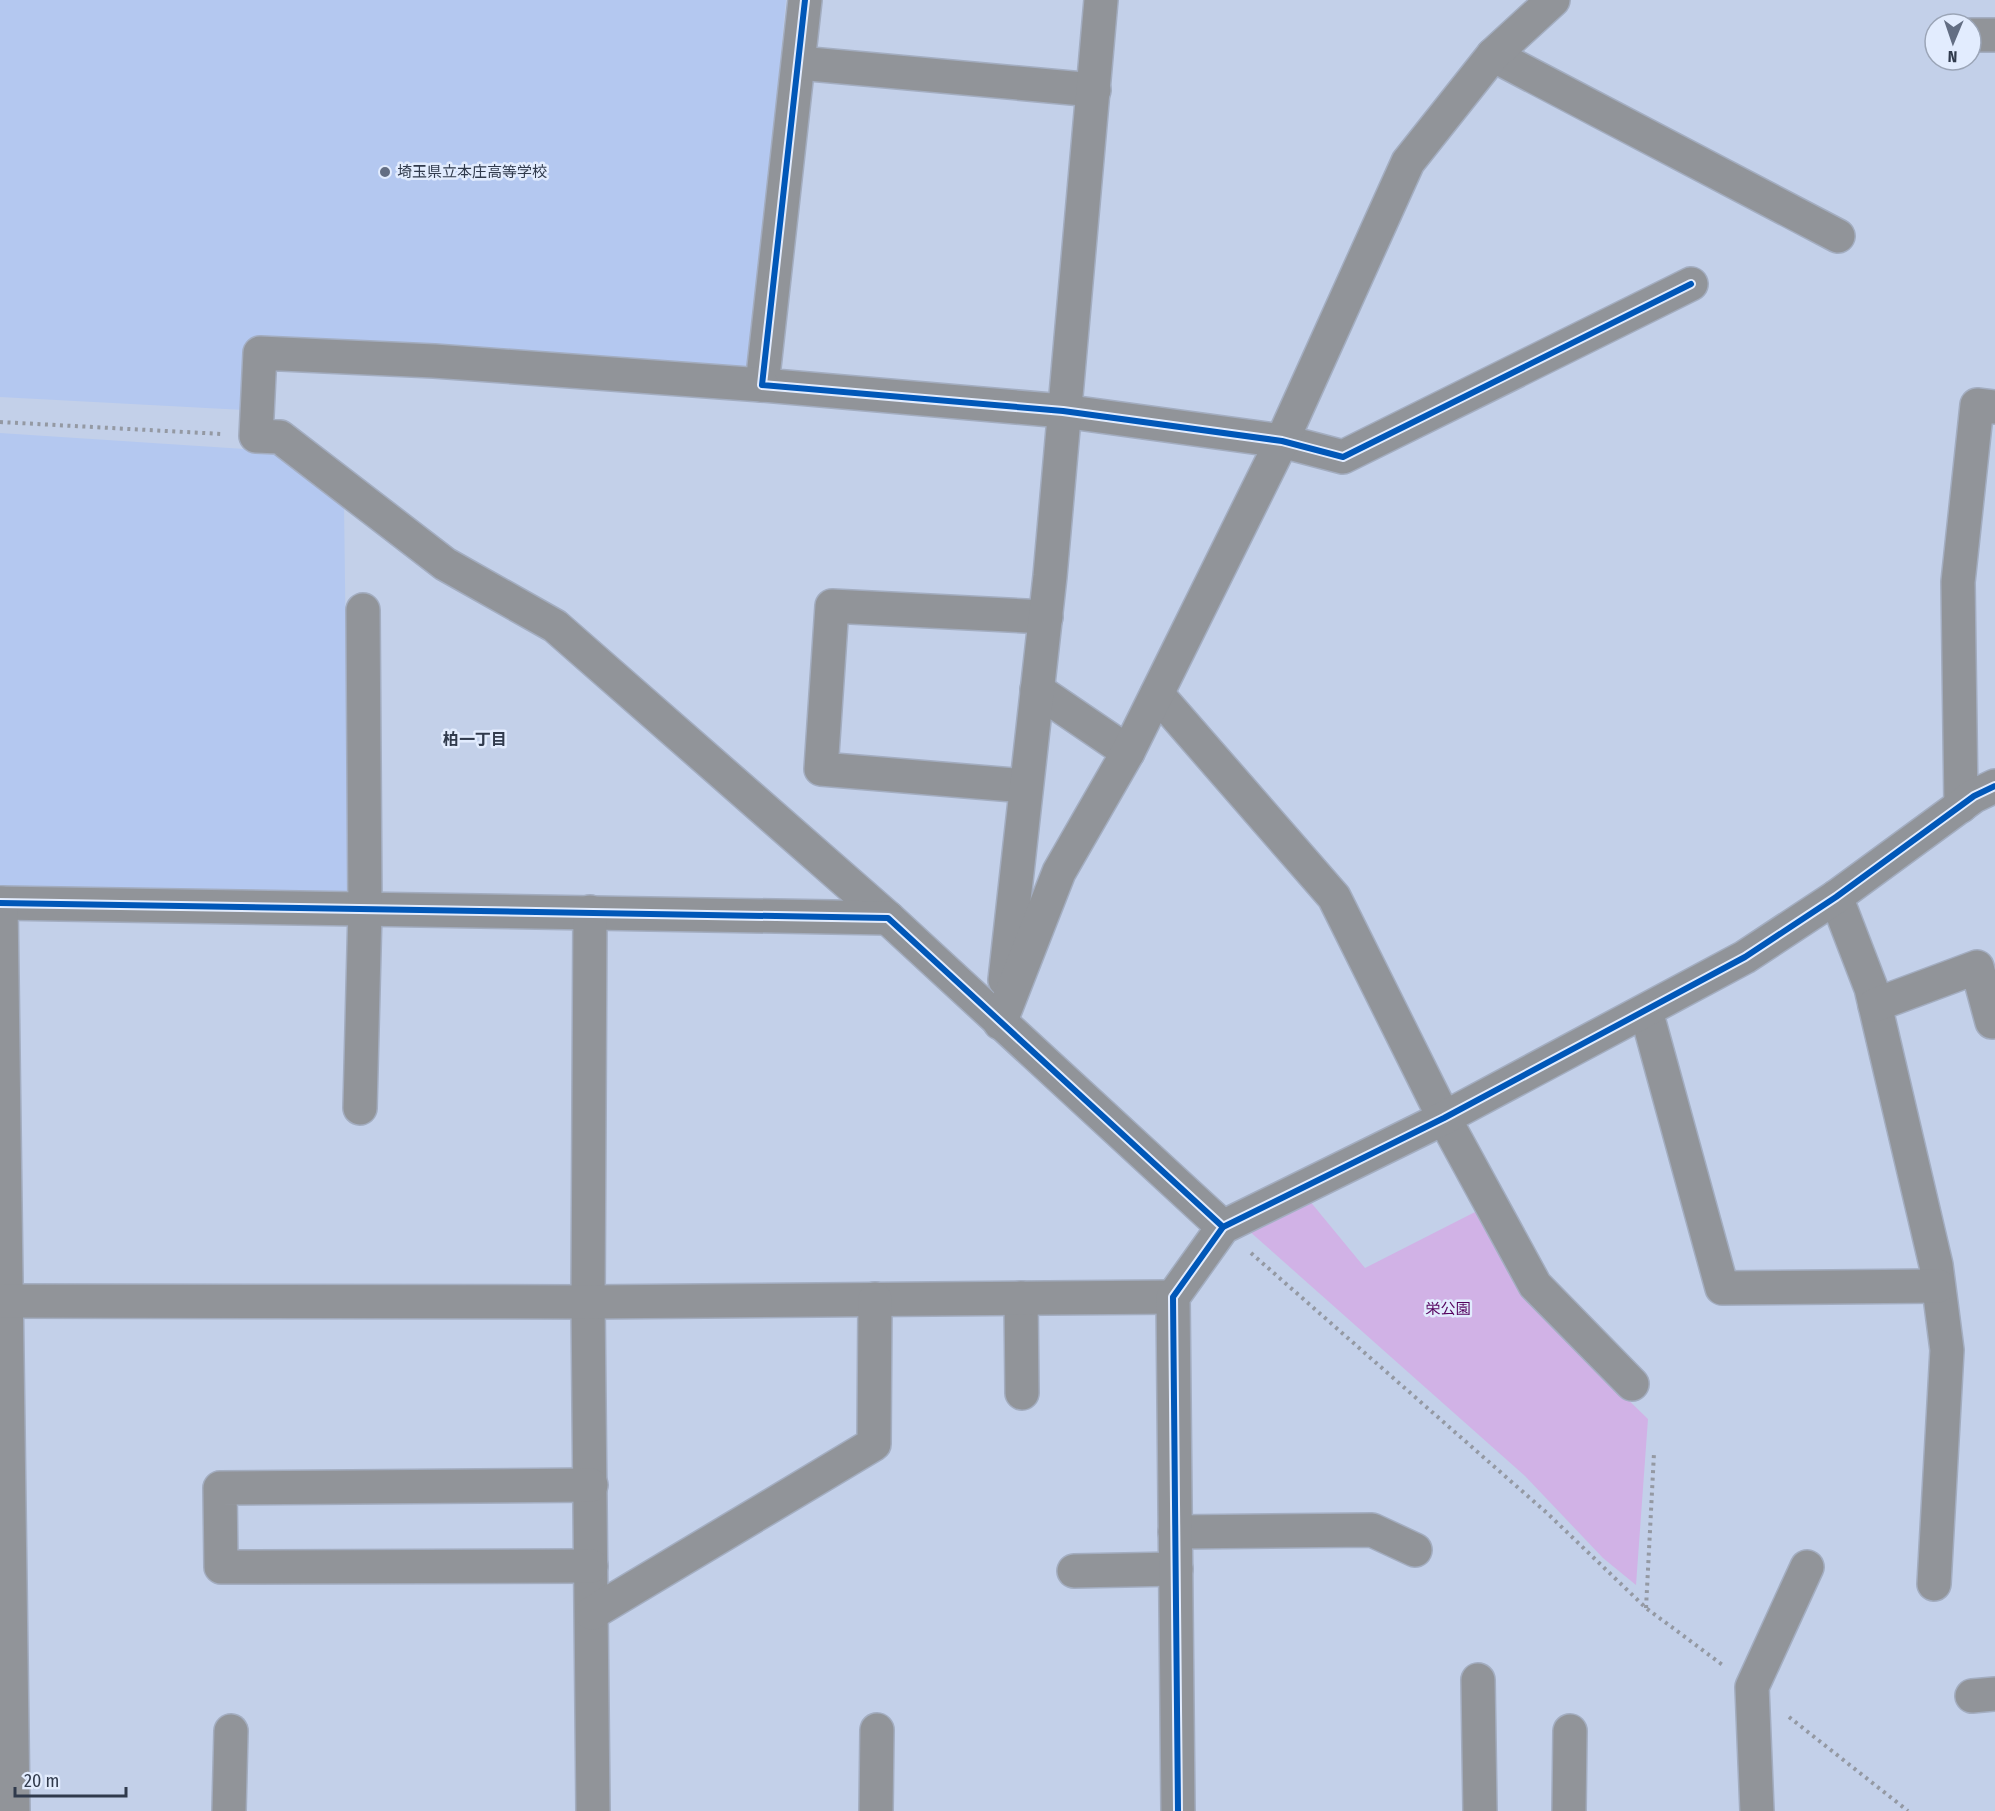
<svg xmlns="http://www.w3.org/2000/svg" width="1995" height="1811" viewBox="0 0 1995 1811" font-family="'Fira Sans Condensed','Noto Sans JP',sans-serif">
<rect width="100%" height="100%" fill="#c3d0e9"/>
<g fill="#b4c8f0">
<path d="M0,0H786L752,361L742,370L246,344L244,410L0,397Z"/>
<path d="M0,433L277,451L344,502L349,894L0,888Z"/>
</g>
<path fill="#d1b2e6" d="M1304,1194L1365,1268L1477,1211L1617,1389L1648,1419L1636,1585L1603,1558L1525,1476L1248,1230Z"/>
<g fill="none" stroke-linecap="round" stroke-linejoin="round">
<defs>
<g id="minor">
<path d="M805,0L762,385L1063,411L1282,441L1343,457L1691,284"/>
<path d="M1971,35H1995"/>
<path d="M1493,55L1838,236"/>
<path d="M799,63L1094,90"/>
<path d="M762,385L434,361L260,353L256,436L280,437L445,564L555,626L888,918L1223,1227"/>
<path d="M1037,690L1128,752"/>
<path d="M1157,694L1334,897L1444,1118L1535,1285L1632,1384"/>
<path d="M1026,786L821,769L832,606L1046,617"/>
<path d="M1961,806L1958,582L1977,405L1995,407"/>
<path d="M1836,897L1871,988L1936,1265L1947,1350L1934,1584"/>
<path d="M0,903L888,918"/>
<path d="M1,903L13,1811"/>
<path d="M590,912L588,1302L593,1811"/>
<path d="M1005,980L1050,576L1101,0"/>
<path d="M1875,1005L1977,967L1992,1022L1995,1021"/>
<path d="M1646,1011L1722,1288L1938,1286"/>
<path d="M1000,1023L1059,872L1128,752L1282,441L1408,162L1493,55L1553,0"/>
<path d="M360,1108L365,910L363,610"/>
<path d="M1021,1298L1022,1393"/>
<path d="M0,1301L588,1302L1173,1297"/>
<path d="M591,1485L220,1488L221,1567L591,1566"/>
<path d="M1175,1532L1372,1530L1415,1550"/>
<path d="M1074,1571L1176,1569"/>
<path d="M592,1613L874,1444L875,1299"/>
<path d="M1478,1680L1480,1811"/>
<path d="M1972,1696L1995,1694"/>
<path d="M229,1811L231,1731"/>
<path d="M876,1811L877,1730"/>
<path d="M1178,1811L1173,1297L1223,1227L1444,1118L1745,957L1836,897L1974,796L1995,786"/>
<path d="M1569,1811L1570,1731"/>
<path d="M1757,1811L1752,1687L1807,1567"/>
</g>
</defs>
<use href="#minor" stroke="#a3adc0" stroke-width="36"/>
<g stroke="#9499a3" stroke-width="4" stroke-dasharray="3 4.5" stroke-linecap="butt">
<path d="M0,422L222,434"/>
<path d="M1251,1253L1547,1513L1646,1608L1724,1666"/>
<path d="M1646,1608L1654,1453"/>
<path d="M1789,1717L1908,1811"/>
</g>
<use href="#minor" stroke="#919499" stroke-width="33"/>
<defs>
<g id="cycleway">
<path d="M805,0L762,385L1063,411L1282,441L1343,457L1691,284"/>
<path d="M0,903L888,918L1223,1227"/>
<path d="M1178,1811L1173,1297L1223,1227L1444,1118L1745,957L1836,897L1974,796L1995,786"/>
</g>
</defs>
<use href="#cycleway" stroke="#e2ecfe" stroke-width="10"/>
<use href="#cycleway" stroke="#0057b8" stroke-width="6"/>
</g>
<circle fill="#636e83" stroke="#e2ecfe" stroke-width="2" cx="385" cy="172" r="6"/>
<g text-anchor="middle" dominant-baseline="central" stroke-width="5" stroke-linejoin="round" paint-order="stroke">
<g font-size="15" fill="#303a4c" stroke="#e2ecfe" text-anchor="start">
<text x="397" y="172">埼玉県立本庄高等学校</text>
</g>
<g font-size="15" fill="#54005d" stroke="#e2ecfe">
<text x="1448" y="1309">栄公園</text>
</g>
<g font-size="16" font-weight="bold" fill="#303a4c" stroke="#e2ecfe">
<text x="475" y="739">柏一丁目</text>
</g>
</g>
<g transform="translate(1953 42) rotate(182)"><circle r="28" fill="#e2ecfe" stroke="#9ba5b7" stroke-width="1.5"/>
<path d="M0-4.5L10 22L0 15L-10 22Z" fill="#636e83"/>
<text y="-9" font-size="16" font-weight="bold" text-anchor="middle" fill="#303a4c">N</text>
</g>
<path d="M15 1787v9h111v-9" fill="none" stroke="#303a4c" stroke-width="3"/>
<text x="24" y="1787" font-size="18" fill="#303a4c" stroke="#e2ecfe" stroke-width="4.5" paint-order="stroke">20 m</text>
</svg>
